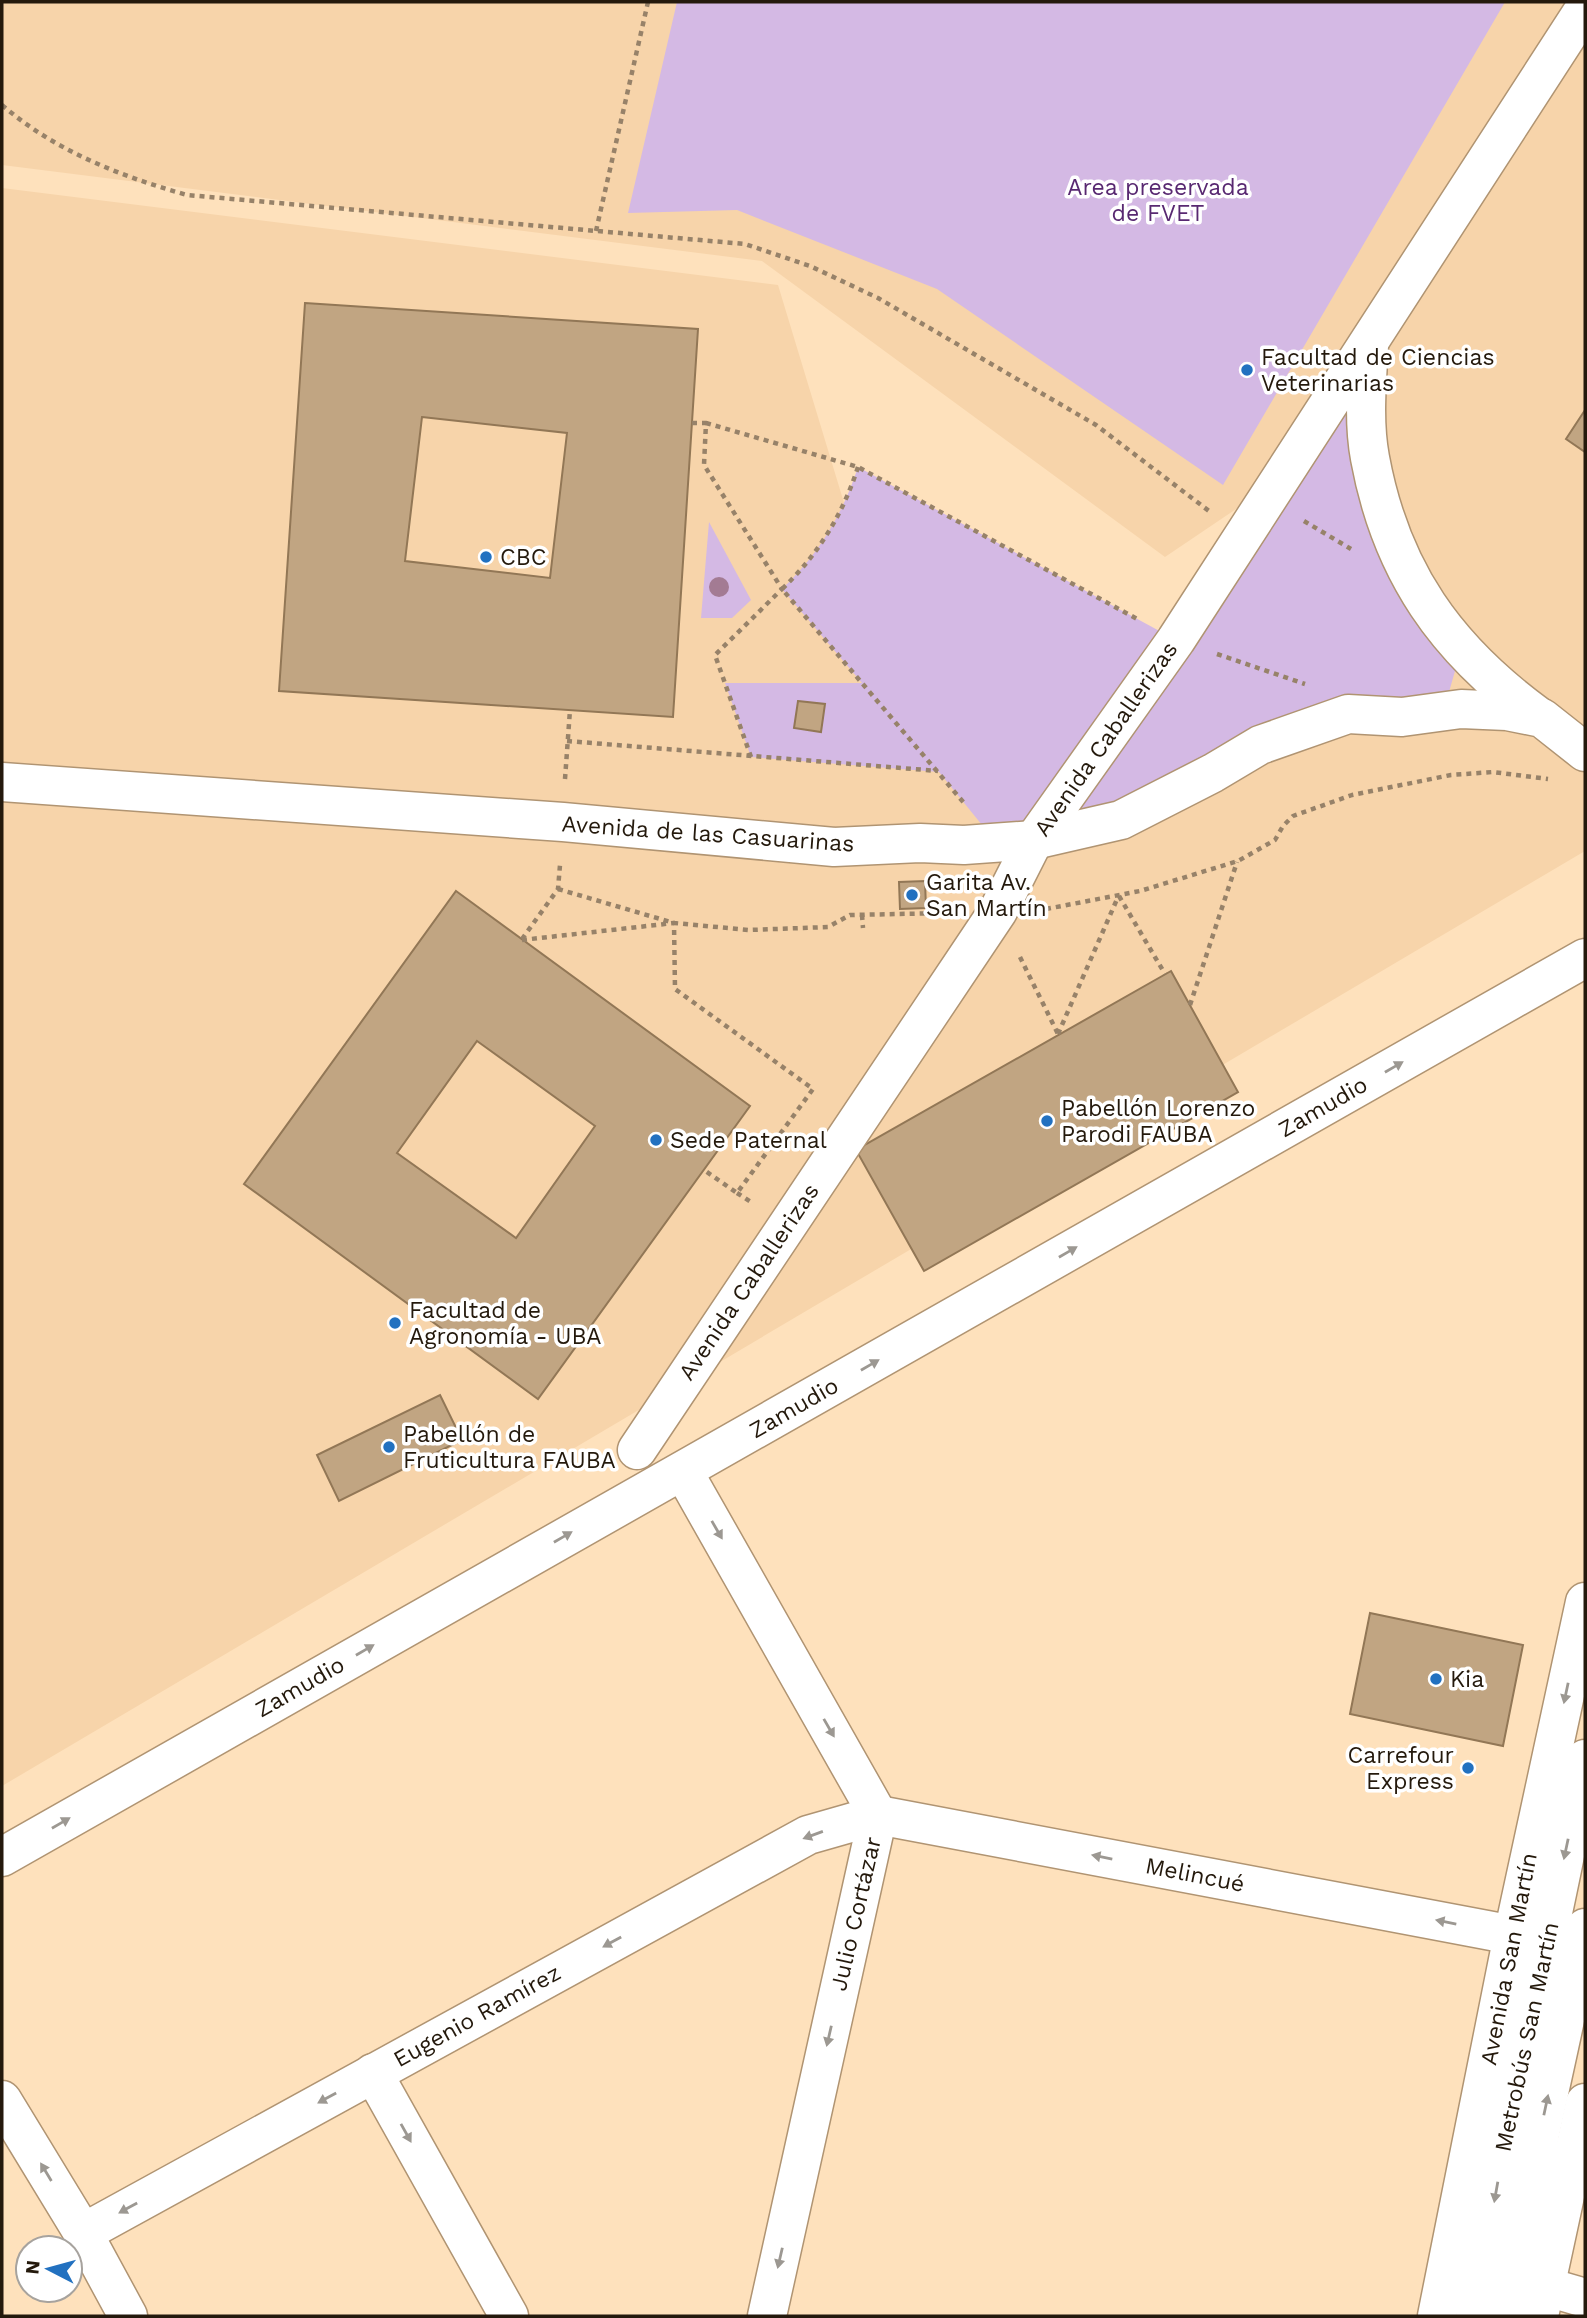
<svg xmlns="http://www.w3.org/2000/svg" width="1587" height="2318" viewBox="0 0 1587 2318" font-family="'Work Sans',sans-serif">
<rect width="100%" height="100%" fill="#fee1bc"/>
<path fill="#f7d4aa" d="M2,2H1585V851L2,1786V188L778,285L918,747L1267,592L1282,478L1165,557L762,261L2,165Z"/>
<g fill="#d4b9e4">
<path d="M677,2H1505L1223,485L937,289L737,210L628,213Z"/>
<path d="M1369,343V456L1457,664L1449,692L1411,715L995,841L939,772L751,757L725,683H862L782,589C818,555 843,514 858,467L1176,640Z"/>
<path d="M709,522L751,600L732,618H701Z"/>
</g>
<g fill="#c1a582" stroke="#927756" stroke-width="2" fill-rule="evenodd">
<path d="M305,303L698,329L673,717L279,691ZM422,417L567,433L550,578L405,561Z"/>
<path d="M1585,410V452L1566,439Z"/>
<path d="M798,701L825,704L821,732L794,728Z"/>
<path d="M925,881L926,908L900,909L899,882Z"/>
<path d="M456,891L750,1106L538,1399L244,1184ZM477,1041L595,1126L516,1238L397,1153Z"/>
<path d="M1171,971L1238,1092L924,1271L856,1150Z"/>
<path d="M440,1395L462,1440L339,1501L317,1455Z"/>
<path d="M1370,1613L1523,1645L1503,1746L1350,1714Z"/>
</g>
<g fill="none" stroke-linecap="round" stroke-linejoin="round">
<defs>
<g id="minor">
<path d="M1369,345C1367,382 1363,421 1370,458C1391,572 1446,649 1538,716"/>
<path d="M2,782L563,822L834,847L920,843L964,845L1034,840L1121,820L1213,773L1260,745L1348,714L1402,717L1461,709L1507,711L1542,718L1585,752"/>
<path d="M637,1450L998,911L1034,840L1176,640L1585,8"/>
<path d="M683,1471L878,1815L767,2316"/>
<path d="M2,1857L1585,958"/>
<path d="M373,2073L509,2316"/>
<path d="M2,2100L83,2233L128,2316"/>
<path d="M83,2233L808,1835L878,1815L1513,1935"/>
<path d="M1513,2277L1585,2298"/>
<path d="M1475,2316L1508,2128L1585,1759"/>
<path d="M1507,2316L1540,2134L1585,1928"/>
</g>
<g id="major">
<path d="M1437,2316L1513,1935L1585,1602"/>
<path d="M1539,2316L1585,2103"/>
</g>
</defs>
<use href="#minor" stroke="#b09472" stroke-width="41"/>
<use href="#major" stroke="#b09472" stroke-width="41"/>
<g stroke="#978269" stroke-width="4.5" stroke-dasharray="5 5" stroke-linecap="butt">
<path d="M2,105C55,151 120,176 187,195L745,244L810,266L878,298L1096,425L1209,511"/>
<path d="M596,231L648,2"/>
<path d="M692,423H706L704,465L782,589L715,655L751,757"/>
<path d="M706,423L858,467L1139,620"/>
<path d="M858,467C843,514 818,555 782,589L964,803"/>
<path d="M1304,521L1351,549"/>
<path d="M1217,654L1305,684"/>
<path d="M567,741L938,771"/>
<path d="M565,779L570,710"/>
<path d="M558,889L674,923L749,930L828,927L850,915L946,913"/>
<path d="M1119,896L1165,974"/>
<path d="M1046,909L1140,891L1238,861L1275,840L1283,826L1293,816L1352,795L1451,775L1493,772L1548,779"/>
<path d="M862,915L863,928"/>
<path d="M522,939L558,889L560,865"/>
<path d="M522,940L674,923L675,989L813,1089L737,1193L704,1170"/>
<path d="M1020,957L1058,1034"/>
<path d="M1190,1005L1237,862"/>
<path d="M1058,1034L1118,897"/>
<path d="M737,1193L751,1202"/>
</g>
<use href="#minor" stroke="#fff" stroke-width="38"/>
<use href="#major" stroke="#fff" stroke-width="38"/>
</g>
<circle fill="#a37b93" cx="719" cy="587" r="10"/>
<defs><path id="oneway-solid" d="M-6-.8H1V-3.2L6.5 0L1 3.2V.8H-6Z" transform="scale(1.75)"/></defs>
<g fill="#9c9892">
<use href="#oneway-solid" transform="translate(1394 1067) rotate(-30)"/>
<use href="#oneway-solid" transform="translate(1068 1252) rotate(-30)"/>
<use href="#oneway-solid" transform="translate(870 1365) rotate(-30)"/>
<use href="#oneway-solid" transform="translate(717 1530) rotate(60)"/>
<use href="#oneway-solid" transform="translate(563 1537) rotate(-30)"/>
<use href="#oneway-solid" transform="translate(365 1650) rotate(-30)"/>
<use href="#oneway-solid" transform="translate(1566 1693) rotate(102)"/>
<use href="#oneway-solid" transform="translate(829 1728) rotate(60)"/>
<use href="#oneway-solid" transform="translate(61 1823) rotate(-30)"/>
<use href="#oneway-solid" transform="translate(813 1835) rotate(160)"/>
<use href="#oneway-solid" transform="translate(1566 1849) rotate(102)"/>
<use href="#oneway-solid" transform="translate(1102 1857) rotate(-169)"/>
<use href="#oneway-solid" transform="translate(1446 1922) rotate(-169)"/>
<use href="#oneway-solid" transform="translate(612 1942) rotate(151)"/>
<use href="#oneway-solid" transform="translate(829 2036) rotate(103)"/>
<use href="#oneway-solid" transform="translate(327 2098) rotate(151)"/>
<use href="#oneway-solid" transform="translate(1546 2105) rotate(-78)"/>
<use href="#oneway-solid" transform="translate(406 2133) rotate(61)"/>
<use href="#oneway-solid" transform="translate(46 2172) rotate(-121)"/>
<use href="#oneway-solid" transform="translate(1496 2192) rotate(100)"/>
<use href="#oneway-solid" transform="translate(128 2208) rotate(151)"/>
<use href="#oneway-solid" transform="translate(780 2258) rotate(103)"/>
</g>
<g fill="#2271c0" stroke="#fff" stroke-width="2.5">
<circle cx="1247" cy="370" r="7"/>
<circle cx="486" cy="557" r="7"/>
<circle cx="912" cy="895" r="7"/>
<circle cx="1047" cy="1121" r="7"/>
<circle cx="656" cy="1140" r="7"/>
<circle cx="395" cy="1323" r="7"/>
<circle cx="389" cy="1447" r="7"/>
<circle cx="1436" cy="1679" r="7"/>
<circle cx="1468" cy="1768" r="7"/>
</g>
<g text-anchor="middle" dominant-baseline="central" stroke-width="7" stroke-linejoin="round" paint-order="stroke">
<g font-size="23" fill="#582871" stroke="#fff">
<text x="1158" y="187">Area preservada<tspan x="1158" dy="26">de FVET</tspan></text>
</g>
<g font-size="23" fill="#24190c" stroke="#fff" text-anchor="start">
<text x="1261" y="357">Facultad de Ciencias<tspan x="1261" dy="26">Veterinarias</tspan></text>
<text x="500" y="557">CBC</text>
<text x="926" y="882">Garita Av.<tspan x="926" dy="26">San Martín</tspan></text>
<text x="1061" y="1108">Pabellón Lorenzo<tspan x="1061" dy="26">Parodi FAUBA</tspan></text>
<text x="670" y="1140">Sede Paternal</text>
<text x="409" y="1310">Facultad de<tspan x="409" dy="26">Agronomía - UBA</tspan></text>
<text x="403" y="1434">Pabellón de<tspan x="403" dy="26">Fruticultura FAUBA</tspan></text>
<text x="1450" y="1679">Kia</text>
<text x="1454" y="1755" text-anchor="end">Carrefour<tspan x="1454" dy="26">Express</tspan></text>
</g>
<g font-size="23" fill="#24190c" stroke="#fff">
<text transform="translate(1106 739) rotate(-55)">Avenida Caballerizas</text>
<text transform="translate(708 834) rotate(4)">Avenida de las Casuarinas</text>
<text transform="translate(1323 1107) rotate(-30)">Zamudio</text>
<text transform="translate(749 1282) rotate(-56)">Avenida Caballerizas</text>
<text transform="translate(794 1408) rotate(-30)">Zamudio</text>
<text transform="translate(300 1687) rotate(-30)">Zamudio</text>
<text transform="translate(1195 1875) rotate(11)">Melincué</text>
<text transform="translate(856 1914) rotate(-77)">Julio Cortázar</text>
<text transform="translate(1509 1959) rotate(-79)">Avenida San Martín</text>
<text transform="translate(477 2016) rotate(-29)">Eugenio Ramírez</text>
<text transform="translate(1527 2037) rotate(-78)">Metrobús San Martín</text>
</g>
</g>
<rect width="1587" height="2318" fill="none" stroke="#24190c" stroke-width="7"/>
<g transform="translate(49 2269) rotate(276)"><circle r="33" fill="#ffffff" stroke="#a7a39e" stroke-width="2"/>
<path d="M0-5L12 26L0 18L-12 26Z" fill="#2271c0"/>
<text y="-10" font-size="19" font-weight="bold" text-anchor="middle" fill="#24190c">N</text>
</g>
</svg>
